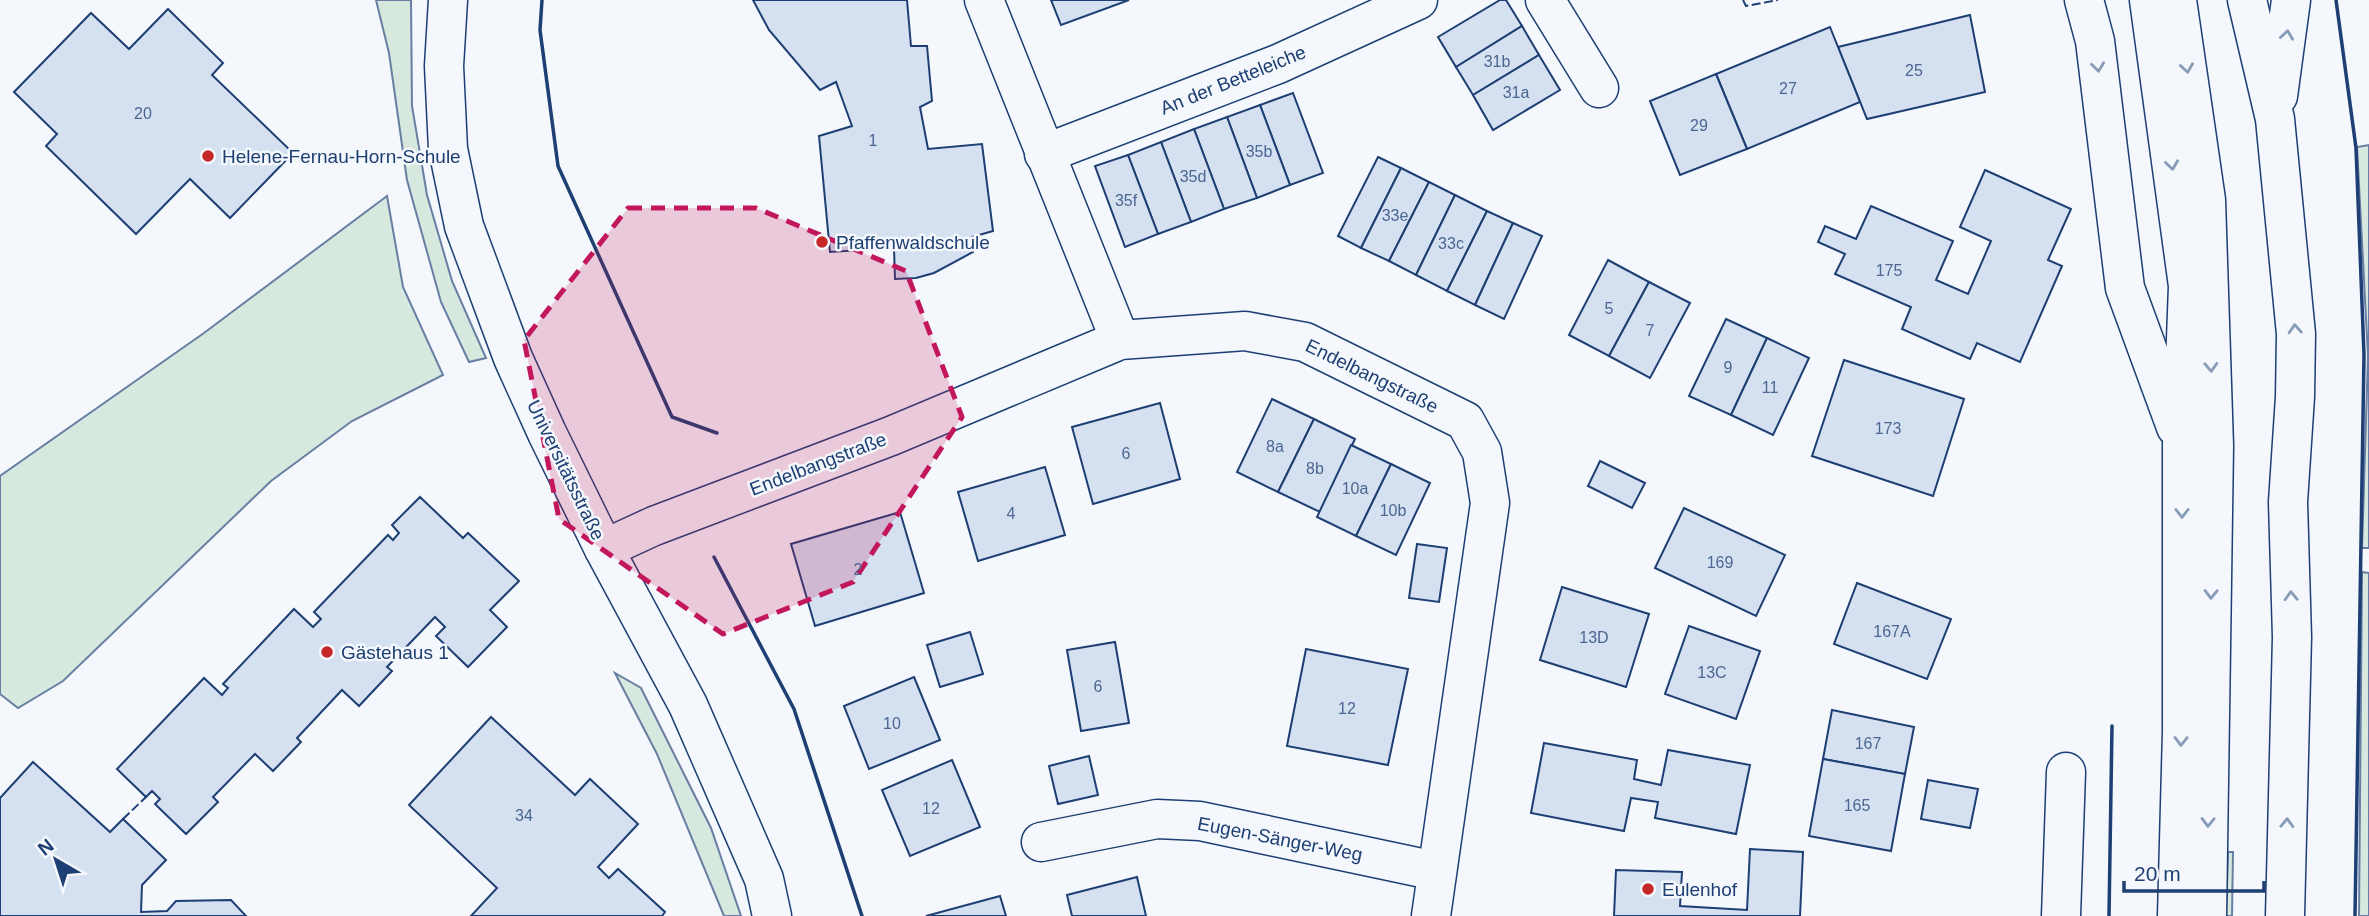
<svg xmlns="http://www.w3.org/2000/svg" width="2369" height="916" viewBox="0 0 2369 916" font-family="Helvetica,sans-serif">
<rect width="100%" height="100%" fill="#f4f7fb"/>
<g fill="#d7e8df" stroke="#687fa3" stroke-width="2">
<path d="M376,0H411L412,106L427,195L452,281L486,358L469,362L441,302L407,180L389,53Z"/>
<path d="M2369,145V548H2362L2368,356L2357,147Z"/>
<path d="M387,196L403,287L443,375L352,421L271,481L63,681L18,708L0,694V476L204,333Z"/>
<path d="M2362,572L2369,573V916H2359Z"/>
<path d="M615,673L641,688L711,828L741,916H724L657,754Z"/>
<path d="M2228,852H2233L2232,916H2226Z"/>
</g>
<g fill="#d5e0f0" stroke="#1d3f73" stroke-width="2">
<path d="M753,0H907L911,46H927L932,101L920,107L928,149L982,144L993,231L972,237L973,252L934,273L916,278L895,279L894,248L830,252L819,136L852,126L836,82L820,90L769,30Z"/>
<path d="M1051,0H1129L1061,25Z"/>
<path d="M1500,0H1506L1522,26L1456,67L1438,37Z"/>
<path d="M168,9L223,63L212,75L293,153L230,218L190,179L136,234L46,146L57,134L14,92L91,13L129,49Z"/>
<path d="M1970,15L1985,92L1867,119L1838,47Z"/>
<path d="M1522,26L1539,55L1473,95L1456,67Z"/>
<path d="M1830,27L1860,102L1747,149L1716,74Z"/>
<path d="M1539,55L1560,90L1493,130L1473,95Z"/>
<path d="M1716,74L1747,149L1680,175L1650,101Z"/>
<path d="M1293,93L1323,173L1290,185L1260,105Z"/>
<path d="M1260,105L1290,185L1257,198L1227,117Z"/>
<path d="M1227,117L1257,198L1224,209L1194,129Z"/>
<path d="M1194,129L1224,209L1191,222L1161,142Z"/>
<path d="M1161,142L1191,222L1158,234L1128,155Z"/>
<path d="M1128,155L1158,234L1125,247L1095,166Z"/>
<path d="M1378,157L1401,168L1361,248L1338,236Z"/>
<path d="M1401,168L1429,182L1389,261L1361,248Z"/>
<path d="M1985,170L2071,209L2048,260L2062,266L2020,362L1977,343L1970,359L1902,329L1911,307L1835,274L1845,254L1818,242L1825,226L1856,239L1871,206L1953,241L1936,280L1968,294L1991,241L1960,227Z"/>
<path d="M1429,182L1455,195L1416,275L1389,261Z"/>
<path d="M1455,195L1487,211L1447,291L1416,275Z"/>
<path d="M1487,211L1513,223L1475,305L1447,291Z"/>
<path d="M1513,223L1542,236L1504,319L1475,305Z"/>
<path d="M1608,260L1649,282L1609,356L1569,335Z"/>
<path d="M1649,282L1690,303L1650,378L1609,356Z"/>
<path d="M1726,319L1767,338L1731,415L1689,396Z"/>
<path d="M1767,338L1809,358L1773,435L1731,415Z"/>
<path d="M1844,360L1964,399L1933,496L1812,456Z"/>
<path d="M1272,399L1314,419L1278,492L1237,472Z"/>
<path d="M1160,403L1180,479L1093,504L1072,427Z"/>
<path d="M1314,419L1355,439L1320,512L1278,492Z"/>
<path d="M1351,445L1391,464L1356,536L1317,517Z"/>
<path d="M1600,461L1645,483L1632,508L1588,486Z"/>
<path d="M1391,464L1430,483L1396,555L1356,536Z"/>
<path d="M1045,467L1065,535L978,561L958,492Z"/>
<path d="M420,497L463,538L468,533L519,581L490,610L507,627L468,667L436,636L445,627L435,617L387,667L392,671L359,706L342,690L297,738L301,742L273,771L255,754L213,797L218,802L186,834L155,804L160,799L152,791L146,797L117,769L204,678L222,695L228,688L223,684L294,609L313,627L321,619L314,612L388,535L393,540L399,533L392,525Z"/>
<path d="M1684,508L1785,555L1756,616L1655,568Z"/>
<path d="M900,512L924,593L815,626L791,544Z"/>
<path d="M1417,544L1447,548L1439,602L1409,598Z"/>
<path d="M1857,583L1951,619L1927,679L1834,644Z"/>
<path d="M1562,587L1649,614L1626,687L1540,660Z"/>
<path d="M1689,626L1760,651L1736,719L1665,694Z"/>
<path d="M970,632L983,674L940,687L927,645Z"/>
<path d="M1115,642L1129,723L1081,731L1067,650Z"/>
<path d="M1306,649L1408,669L1388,765L1287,746Z"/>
<path d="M914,677L940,740L869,769L844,706Z"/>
<path d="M1832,710L1914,727L1905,774L1823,759Z"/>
<path d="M491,717L575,795L590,779L638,824L598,867L609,878L618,869L665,912L662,916H471L497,888L409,805Z"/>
<path d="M1544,743L1637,760L1634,779L1661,785L1668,750L1750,765L1736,834L1655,818L1658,802L1631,798L1624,831L1531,813Z"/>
<path d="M1089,756L1098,795L1058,804L1049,766Z"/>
<path d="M1823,759L1905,774L1891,851L1809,836Z"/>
<path d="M952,760L980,827L910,856L882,790Z"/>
<path d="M33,762L110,832L123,819L166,860L142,885L141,912L167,911L176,901L231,900L246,916H0V798Z"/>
<path d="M1928,780L1978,789L1970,828L1921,819Z"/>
<path d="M1750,849L1803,852L1800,916H1614L1616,870L1682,872L1680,906L1747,910Z"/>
<path d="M1137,877L1146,916H1072L1067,895Z"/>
<path d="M1000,896L1006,916H926Z"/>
</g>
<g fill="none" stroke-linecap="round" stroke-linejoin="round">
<defs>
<g id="minor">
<path d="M984,0L1120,340"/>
<path d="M1545,0L1599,88"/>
<path d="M1044,154L1278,64L1418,0"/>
<path d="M604,549L654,526L891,436L1120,340L1245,331L1305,342L1465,421L1482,452L1490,503L1431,916"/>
<path d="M1041,842L1157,819L1200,821L1436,871"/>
<path d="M2061,916L2066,772"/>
</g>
<path id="tertiary" d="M448,0L444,66L448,149L464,226L513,358L547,433L604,549L688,705L764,879L772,916"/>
<g id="trunk">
<path d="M2084,0L2095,41L2125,288L2176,427"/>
<path d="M2149,0L2188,286L2182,445V731L2177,916"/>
<path d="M2177,0L2206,200L2214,446L2207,916"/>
<path d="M2247,0L2275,119L2296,334L2295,397L2288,502L2292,637L2285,916"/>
<path d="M2278,96L2291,0"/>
</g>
</defs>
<use href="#minor" stroke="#1d3f73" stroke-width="41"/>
<use href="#tertiary" stroke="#1d3f73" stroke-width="41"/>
<use href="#trunk" stroke="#1d3f73" stroke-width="41"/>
<use href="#minor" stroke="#f4f7fb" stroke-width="38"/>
<use href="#tertiary" stroke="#f4f7fb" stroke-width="38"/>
<use href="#trunk" stroke="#f4f7fb" stroke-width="38"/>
<g stroke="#1d3f73" stroke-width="2" stroke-dasharray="9 3.5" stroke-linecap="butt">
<path d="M1743,0L1746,6L1778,0"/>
<path d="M123,819L146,797"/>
</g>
<g stroke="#1d3f73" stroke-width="3.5">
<path d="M542,0L540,30L558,166L672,417L717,433"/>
<path d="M2336,0L2356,148L2364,355L2355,916"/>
<path d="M714,557L794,709L862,916"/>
<path d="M2109,916L2112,726"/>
</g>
</g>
<defs><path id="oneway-chevron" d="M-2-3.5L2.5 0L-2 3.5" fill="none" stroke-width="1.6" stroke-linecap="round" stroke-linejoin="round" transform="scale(1.75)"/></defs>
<g stroke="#889bb7">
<use href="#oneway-chevron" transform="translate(2287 35) rotate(-82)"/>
<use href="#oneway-chevron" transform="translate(2098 67) rotate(83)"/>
<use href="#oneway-chevron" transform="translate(2187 68) rotate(82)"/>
<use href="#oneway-chevron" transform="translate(2172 165) rotate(82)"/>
<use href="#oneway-chevron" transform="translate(2295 329) rotate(-93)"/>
<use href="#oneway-chevron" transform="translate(2211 367) rotate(88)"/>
<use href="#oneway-chevron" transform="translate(2182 513) rotate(90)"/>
<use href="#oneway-chevron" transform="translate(2211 594) rotate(91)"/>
<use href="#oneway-chevron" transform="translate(2291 596) rotate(-92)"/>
<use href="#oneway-chevron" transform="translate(2181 741) rotate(91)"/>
<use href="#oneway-chevron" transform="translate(2208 822) rotate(91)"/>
<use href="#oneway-chevron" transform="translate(2287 823) rotate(-88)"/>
</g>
<path fill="#c2185b" fill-opacity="0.2" stroke="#c2185b" stroke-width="5" stroke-dasharray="14 9" stroke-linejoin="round" d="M628,208H756L906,271L962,417L853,582L723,634L559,519L524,340Z"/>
<g fill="#c62828" stroke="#f4f7fb" stroke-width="2.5">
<circle cx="208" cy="156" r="7"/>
<circle cx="822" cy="242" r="7"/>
<circle cx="327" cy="652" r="7"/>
<circle cx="1648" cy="889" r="7"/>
</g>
<g text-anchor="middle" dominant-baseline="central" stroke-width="5" stroke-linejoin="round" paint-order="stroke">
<g font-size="16" fill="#4b6792">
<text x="1497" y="61">31b</text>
<text x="1914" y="70">25</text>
<text x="1788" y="88">27</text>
<text x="1516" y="92">31a</text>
<text x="143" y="113">20</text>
<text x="1699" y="125">29</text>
<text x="873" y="140">1</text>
<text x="1259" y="151">35b</text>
<text x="1193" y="176">35d</text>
<text x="1126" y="200">35f</text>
<text x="1395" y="215">33e</text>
<text x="1451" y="243">33c</text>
<text x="1889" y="270">175</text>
<text x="1609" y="308">5</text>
<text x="1650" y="330">7</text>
<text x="1728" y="367">9</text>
<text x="1770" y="387">11</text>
<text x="1888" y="428">173</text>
<text x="1275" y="446">8a</text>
<text x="1126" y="453">6</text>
<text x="1315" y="468">8b</text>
<text x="1355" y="488">10a</text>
<text x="1393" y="510">10b</text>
<text x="1011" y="513">4</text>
<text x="1720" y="562">169</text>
<text x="858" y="569">2</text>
<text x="1892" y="631">167A</text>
<text x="1594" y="637">13D</text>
<text x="1712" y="672">13C</text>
<text x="1098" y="686">6</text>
<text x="1347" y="708">12</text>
<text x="892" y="723">10</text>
<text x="1868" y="743">167</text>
<text x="1857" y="805">165</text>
<text x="931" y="808">12</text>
<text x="524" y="815">34</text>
</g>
<g font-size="19" fill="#1d3f73" stroke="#f4f7fb">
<text transform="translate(1233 80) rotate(-22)">An der Betteleiche</text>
<text transform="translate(1372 376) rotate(26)">Endelbangstraße</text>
<text transform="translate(818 464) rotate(-21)">Endelbangstraße</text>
<text transform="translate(566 470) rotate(64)">Universitätsstraße</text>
<text transform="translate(1280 839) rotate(11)">Eugen-Sänger-Weg</text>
</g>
<g font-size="19" fill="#1d3f73" stroke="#f4f7fb" text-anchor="start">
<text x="222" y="156">Helene-Fernau-Horn-Schule</text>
<text x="836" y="242">Pfaffenwaldschule</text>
<text x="341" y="652">Gästehaus 1</text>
<text x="1662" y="889">Eulenhof</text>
</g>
</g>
<g transform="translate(56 860) rotate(321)" stroke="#f4f7fb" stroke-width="5" paint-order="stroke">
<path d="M0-5L12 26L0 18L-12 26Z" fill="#1d3f73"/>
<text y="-10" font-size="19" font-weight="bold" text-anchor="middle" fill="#1d3f73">N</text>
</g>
<path d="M2124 881v10h140v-10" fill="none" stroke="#1d3f73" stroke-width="3.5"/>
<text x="2134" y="881" font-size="21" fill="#1d3f73" stroke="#f4f7fb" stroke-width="5" paint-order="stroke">20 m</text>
</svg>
